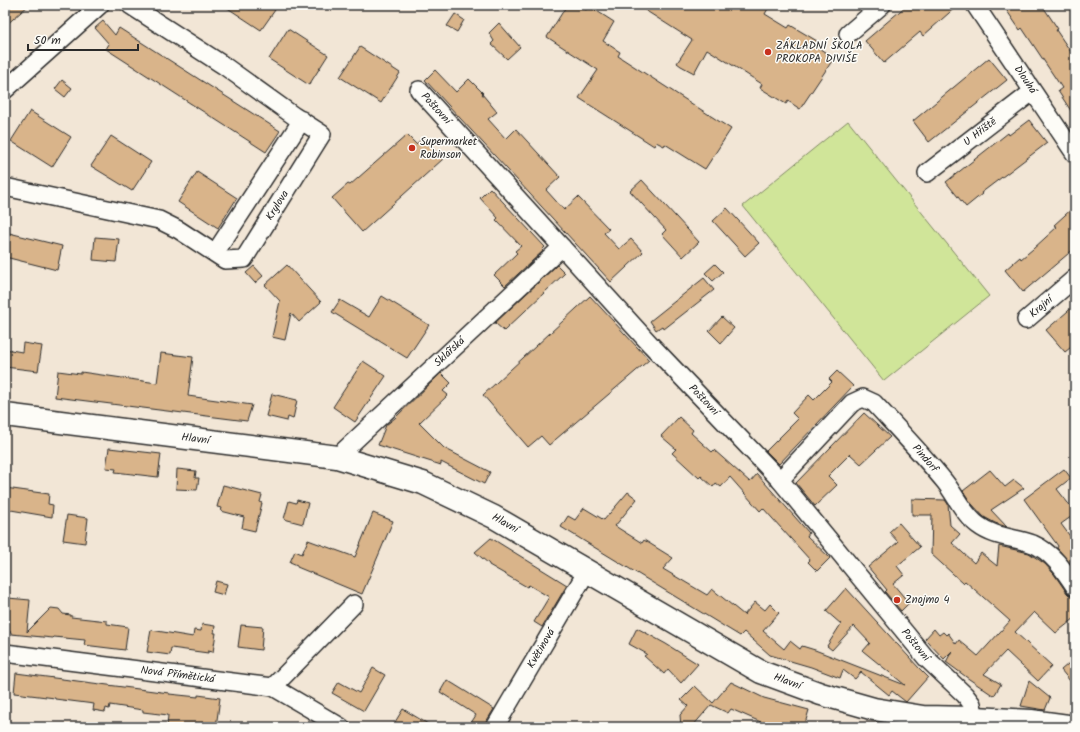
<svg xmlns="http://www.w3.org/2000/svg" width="1080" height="732" viewBox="0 0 1080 732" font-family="Kalam,sans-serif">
<rect width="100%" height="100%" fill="#f2e6d6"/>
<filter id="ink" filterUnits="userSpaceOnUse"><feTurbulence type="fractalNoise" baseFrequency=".025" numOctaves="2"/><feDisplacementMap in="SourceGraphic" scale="8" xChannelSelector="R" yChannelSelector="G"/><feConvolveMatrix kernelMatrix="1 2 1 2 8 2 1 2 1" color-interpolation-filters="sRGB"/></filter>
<g filter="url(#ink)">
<path fill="#d0e599" stroke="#7e8862" d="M848,121L989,296L884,381L743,206Z"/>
<g fill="#d9b48a" stroke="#2b2b2b">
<path d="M5,5H29L5,26Z"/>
<path d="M223,5H268L275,10L261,30Z"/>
<path d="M567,5H579L586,10L589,6L614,22L603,41L620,52L618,56L731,129L705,169L665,144L664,146L656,142L654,146L579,98L598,70L547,37Z"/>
<path d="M637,5H770L765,14L788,28L790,25L817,41L814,45L834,58L800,109L788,101L786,104L760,88L762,84L707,49L694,73L681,66L677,63L692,40Z"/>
<path d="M907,5H958L923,36L920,32L884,63L865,41Z"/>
<path d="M1003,5H1042L1058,29L1056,30L1075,58V117L1058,91L1062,88L1022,28L1020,30Z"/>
<path d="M455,14L464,20L457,32L447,26Z"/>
<path d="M103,21L115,35L119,28L280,131L266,152L106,49L109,44L95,28Z"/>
<path d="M499,23L520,47L507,59L491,44L494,41L489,33Z"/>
<path d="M288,29L328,55L309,85L269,59Z"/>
<path d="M360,47L400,73L381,103L340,77Z"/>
<path d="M989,58L1007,80L929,142L913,121Z"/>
<path d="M435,70L456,92L469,79L483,93L482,94L497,112L488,119L506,139L516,129L560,177L546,190L564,210L578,197L609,229L604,233L619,249L631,239L643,252L611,282L425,80Z"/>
<path d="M62,80L72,88L65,97L55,89Z"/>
<path d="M30,111L71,137L52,167L11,141Z"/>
<path d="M1029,120L1047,143L981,193L982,194L966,207L946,182L1008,133L1009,135Z"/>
<path d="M407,135L416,144L423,138L443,159L362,232L332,198L348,184L350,185Z"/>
<path d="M111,136L151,162L132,191L91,166Z"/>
<path d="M197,172L237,198L218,228L178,202Z"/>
<path d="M642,180L699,242L683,257L662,234L666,230L630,191Z"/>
<path d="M490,188L545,247L542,250L543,251L505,286L494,275L517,253L515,251L521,246L496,220L498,218L480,198Z"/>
<path d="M1075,206V248L1023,292L1005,270L1020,257L1021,259L1033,249L1057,227L1054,225Z"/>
<path d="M727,208L759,243L745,256L713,221Z"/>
<path d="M5,232L62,246L57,270L5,257Z"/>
<path d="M95,237L119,239L116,262L93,260Z"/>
<path d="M715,264L723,272L713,281L705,273Z"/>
<path d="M287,265L321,302L299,322L291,313L285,340L272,337L280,301L265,285Z"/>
<path d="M557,265L565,273L504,331L495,323Z"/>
<path d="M254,266L263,276L255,283L246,273Z"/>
<path d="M704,278L714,290L664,329L662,326L656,330L650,321Z"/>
<path d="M382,296L429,325L407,358L332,312L340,300L369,317Z"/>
<path d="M590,296L649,360L549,445L541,436L528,447L483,395Z"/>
<path d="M1075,305V344L1065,352L1046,330Z"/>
<path d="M722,317L734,328L721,343L709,331Z"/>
<path d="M23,343L42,346L38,371L5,367V349L22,352Z"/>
<path d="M161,353L193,357L188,396L252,405L247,421L55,397L58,371L81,374V372L157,383Z"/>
<path d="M363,361L386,376L355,422L333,407Z"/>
<path d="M837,371L853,386L779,464L766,451L798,419L792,413L809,395L814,400L832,382L829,379Z"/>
<path d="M441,373L451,383L443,391L448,395L419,423L444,448L490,472L484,484L441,462V465L378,445L386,425L395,418Z"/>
<path d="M272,394L297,400L293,419L288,417L287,421L266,416Z"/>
<path d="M864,413L890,437L861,464L850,454L828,476L837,485L815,506L796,483Z"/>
<path d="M679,417L693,430L691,433L712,452L714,450L750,482L757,474L809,533L807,536L830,558L817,571L808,562L810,560L763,508L760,511L730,477L721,487L716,483L713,487L701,476L699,478L672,453L676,449L661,436Z"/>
<path d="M109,448L161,454L158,477L115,472L116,469L106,468Z"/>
<path d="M177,469L196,471L195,478H199L197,490L176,489Z"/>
<path d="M1064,469L1071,478L1057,489L1075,512V514L1061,524L1075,543V569L1057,548L1058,546L1024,499Z"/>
<path d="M990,470L1005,487L1014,480L1024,488L991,510L1007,527L995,523L984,517L971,503L963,491Z"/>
<path d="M223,485L262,495L260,502L262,503L255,531L242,528L244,517L221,511L222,508L217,507Z"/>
<path d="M5,488L49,494L48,504L53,505L52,517L5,509Z"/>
<path d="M628,492L637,499L615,526L642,543L644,540L673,558L663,569L707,595L712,589L744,615L755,602L765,610L770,604L779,613L763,631L784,649L790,641L800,649L802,646L815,650L905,685L863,651L870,643L854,626L832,650L827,646L841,624L826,611L846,588L919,668L928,677L906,702L892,691L889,695L861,672L855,679L843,670L840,678L811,667L770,655L744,632L740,636L561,527L568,516L575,520L584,508L604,520Z"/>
<path d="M912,499L945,500L948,504L950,525L960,534L952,543L974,563L981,553L997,566L999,546L1029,553L1045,564L1054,574L1067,593L1070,596L1075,597V618L1056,633L1034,612L1015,632L1052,666L1038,681L1006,651L984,674L1001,684L994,696L969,679L946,662L952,651L944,659L925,639L934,629L939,635L943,632L946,635L948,633L956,644L959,640L978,656L1010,621L965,581L963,583L931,554L932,515H912Z"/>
<path d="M297,500L308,503L303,524L284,519L289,501L296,503Z"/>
<path d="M373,513L393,521L362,594L297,567V565L290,562L295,551L302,554L308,540L355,557Z"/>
<path d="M67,515L88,518L85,543L63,540Z"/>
<path d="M899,523L920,547L897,566L904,575L893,584L909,603L901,611L885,592L887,590L868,567L898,542L889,532Z"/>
<path d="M491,538L567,585L542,627L534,622L549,597L529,585L527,587L489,565V564L475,552Z"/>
<path d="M216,581L227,584L224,595L213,592Z"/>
<path d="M8,598L30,600L27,632L51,608L59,609L63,614L71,615V617L107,621V624L128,627L125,650L84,645L85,640L54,637L53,638L11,634V632H5V610H6Z"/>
<path d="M202,624L215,626L214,633H216L213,652L208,651V653L171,648L170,655L147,652L151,630L193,637L194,630L201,631Z"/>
<path d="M241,625L263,627L261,650L238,647Z"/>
<path d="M637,628L666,644L698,664L681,683L668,669L664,674L644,656L647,654L629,644Z"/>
<path d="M1075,658V687L1061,670Z"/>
<path d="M373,668L385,675L364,711L332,693L339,682L359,693Z"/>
<path d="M16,673L169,693V694L198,697V695L220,698L216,727H167L168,715L143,712V710L110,705L109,709L106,708L105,712L93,710L94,704L55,699V698L14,693Z"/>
<path d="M447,680L494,709L486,722L485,727H477L471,723L476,715L440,692Z"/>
<path d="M1029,681L1050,698L1045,710L1021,706Z"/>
<path d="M731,682L764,698L809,710L804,727H772L731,709L728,713L711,705L692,727H681L680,715L688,706L681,700L695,686L713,703Z"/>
<path d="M403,709L433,727H392Z"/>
</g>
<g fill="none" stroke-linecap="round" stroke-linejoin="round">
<defs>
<g id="street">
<path id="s1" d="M975,5L1075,154"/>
<path d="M848,34L882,5"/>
<path d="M5,90L100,5"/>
<path id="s2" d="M419,90L651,345L780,480L926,658L965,695L972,704L975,718"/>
<path id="s3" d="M927,173L1032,92"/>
<path id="s4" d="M5,187L159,220L179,230L225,260L244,259L322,134L294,116L223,65L130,5"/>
<path d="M215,253L302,120"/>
<path id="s5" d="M1026,320L1075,278"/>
<path id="s6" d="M337,457L562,247"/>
<path id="s7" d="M780,480L852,403L863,398L874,403C898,429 923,455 945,482C956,496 964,515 978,525C995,538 1015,537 1033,544C1052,552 1064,570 1075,587"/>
<path id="s8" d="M5,653L273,687L341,727"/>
<path d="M273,687L354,604"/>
<path id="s9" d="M495,727L587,571"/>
</g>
<g id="secondary">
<path id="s10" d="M5,415L337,457L423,483L494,517L761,672L821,694L874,709L923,717L975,718L1031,721L1075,727"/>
</g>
</defs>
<use href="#street" stroke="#2b2b2b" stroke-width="20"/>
<use href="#secondary" stroke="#2b2b2b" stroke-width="25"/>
<use href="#street" stroke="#fdfcf7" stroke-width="17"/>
<use href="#secondary" stroke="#fdfcf7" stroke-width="22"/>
</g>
</g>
<g fill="#c8321e" stroke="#fdfcf7" stroke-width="1.5">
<circle cx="768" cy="52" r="4"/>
<circle cx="412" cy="148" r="4"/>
<circle cx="897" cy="600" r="4"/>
</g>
<g text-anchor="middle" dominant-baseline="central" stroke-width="3" stroke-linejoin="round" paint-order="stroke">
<g font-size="11" fill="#2b2b2b" stroke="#fdfcf7" text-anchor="start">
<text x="776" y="46">ZÁKLADNÍ ŠKOLA<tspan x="776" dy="13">PROKOPA DIVIŠE</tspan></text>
<text x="420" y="142">Supermarket<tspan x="420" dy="13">Robinson</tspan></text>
<text x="905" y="600">Znojmo 4</text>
</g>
<g font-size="11" fill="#2b2b2b" stroke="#fdfcf7">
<text stroke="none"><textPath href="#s1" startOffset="90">Dlouhá</textPath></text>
<text stroke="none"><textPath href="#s2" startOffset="25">Poštovní</textPath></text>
<text stroke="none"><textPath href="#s3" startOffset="67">U Hřiště</textPath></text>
<text stroke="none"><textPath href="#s4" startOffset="317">Krylova</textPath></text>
<text stroke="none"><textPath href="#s5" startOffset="20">Krajní</textPath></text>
<text stroke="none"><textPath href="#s6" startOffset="154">Sklářská</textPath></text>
<text stroke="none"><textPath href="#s2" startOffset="421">Poštovní</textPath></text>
<text stroke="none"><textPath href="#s10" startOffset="192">Hlavní</textPath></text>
<text stroke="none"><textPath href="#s7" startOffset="205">Pindorf</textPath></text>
<text stroke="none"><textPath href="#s10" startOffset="516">Hlavní</textPath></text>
<text stroke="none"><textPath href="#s2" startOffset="745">Poštovní</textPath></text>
<text stroke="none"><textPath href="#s9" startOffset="91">Květinová</textPath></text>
<text stroke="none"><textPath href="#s8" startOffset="174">Nová Přímětická</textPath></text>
<text stroke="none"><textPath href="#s10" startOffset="840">Hlavní</textPath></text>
</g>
</g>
<rect width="1080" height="732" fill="none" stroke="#fdfcf7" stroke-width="20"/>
<rect x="10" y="10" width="1060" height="712" fill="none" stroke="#2b2b2b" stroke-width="1.5" filter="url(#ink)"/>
<path d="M28 44v6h110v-6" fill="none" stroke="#2b2b2b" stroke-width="2"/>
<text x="34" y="44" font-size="12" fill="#2b2b2b" stroke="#fdfcf7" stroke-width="3" paint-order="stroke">50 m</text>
</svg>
